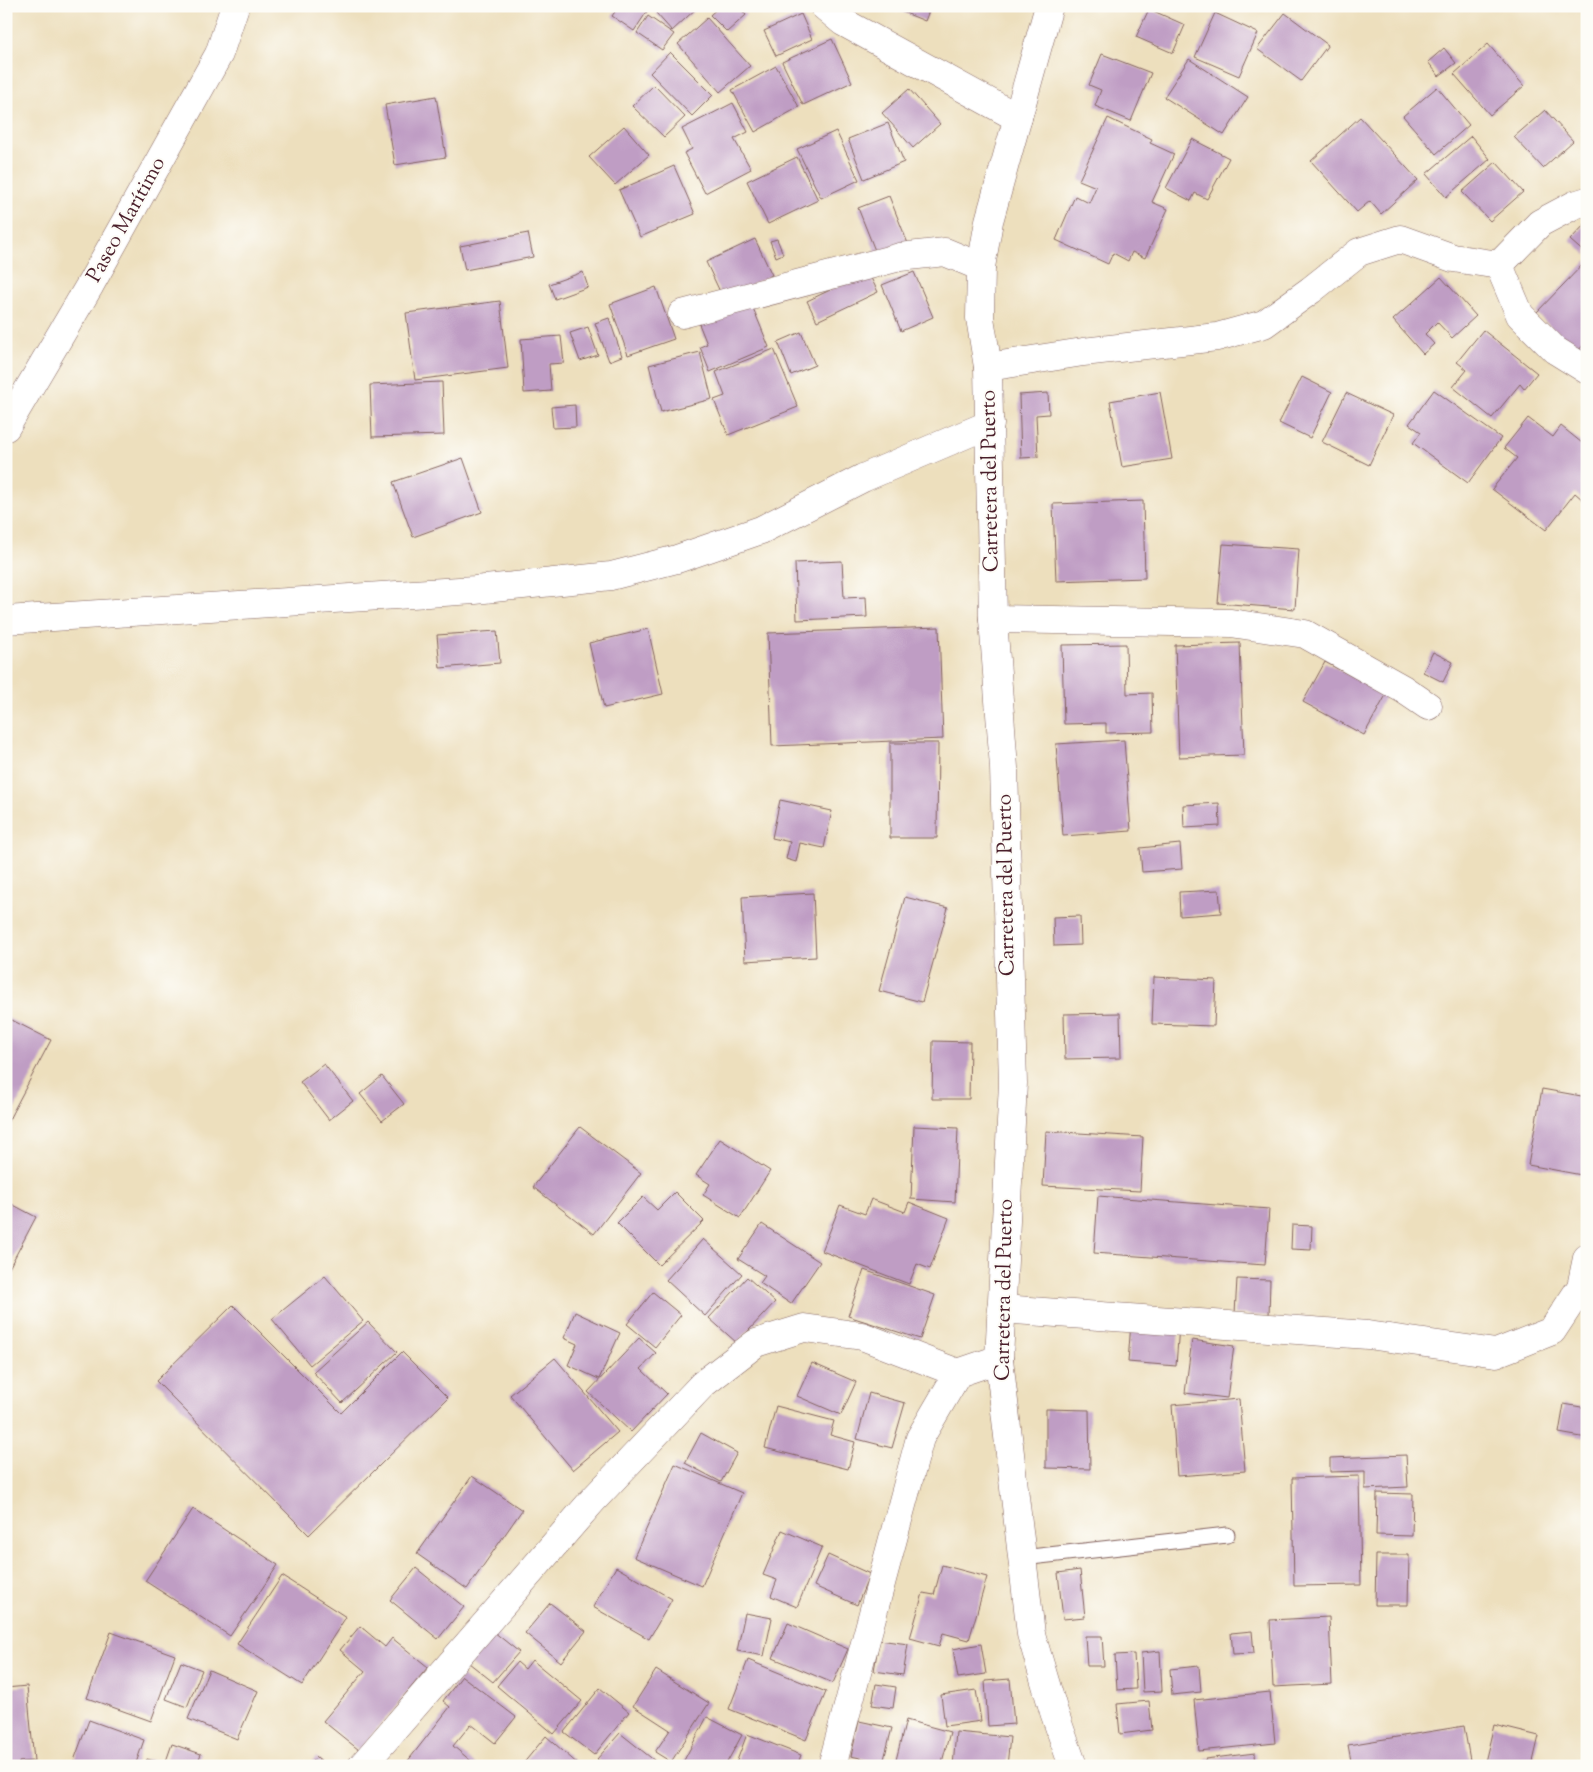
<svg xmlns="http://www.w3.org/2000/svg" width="1593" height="1772" viewBox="0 0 1593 1772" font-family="'Sorts Mill Goudy',serif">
<rect width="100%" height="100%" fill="#fdfcf7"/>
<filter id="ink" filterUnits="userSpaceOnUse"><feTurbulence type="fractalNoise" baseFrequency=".02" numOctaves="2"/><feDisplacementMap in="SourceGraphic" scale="10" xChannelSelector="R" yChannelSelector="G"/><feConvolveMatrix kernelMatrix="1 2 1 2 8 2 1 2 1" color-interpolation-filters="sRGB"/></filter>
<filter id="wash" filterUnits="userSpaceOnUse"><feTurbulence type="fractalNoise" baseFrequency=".0096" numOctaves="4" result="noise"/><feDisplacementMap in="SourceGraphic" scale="20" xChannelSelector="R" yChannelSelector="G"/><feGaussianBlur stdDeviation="1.12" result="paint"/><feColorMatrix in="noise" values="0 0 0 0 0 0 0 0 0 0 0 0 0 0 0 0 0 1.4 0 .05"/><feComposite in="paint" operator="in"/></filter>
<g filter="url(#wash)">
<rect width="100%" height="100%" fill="#eddfbd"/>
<g id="blocks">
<g fill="#bf9dc4">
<path d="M619,6H649L650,7L634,31L612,16Z"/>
<path d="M664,6H699L672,31L656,13Z"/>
<path d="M720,6H738L746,15L727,32L710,15Z"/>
<path d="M888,6H931L925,21Z"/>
<path d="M1149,9L1185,25L1173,53L1136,37Z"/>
<path d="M1215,13L1258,33L1239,76L1195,57Z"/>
<path d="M1285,13L1328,45L1301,81L1257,49Z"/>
<path d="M801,14L812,39L776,56L764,31Z"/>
<path d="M648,16L674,34L662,50L637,33Z"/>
<path d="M707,18L750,66L720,92L678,44Z"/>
<path d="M832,39L852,82L803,105L782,62Z"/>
<path d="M1488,44L1524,86L1490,115L1454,74Z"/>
<path d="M1444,48L1456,63L1439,76L1428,62Z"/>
<path d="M670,52L713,95L692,116L650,73Z"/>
<path d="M1102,54L1151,73L1131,121L1095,106L1101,90L1089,85Z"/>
<path d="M1189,59L1248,97L1224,135L1164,97Z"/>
<path d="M776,66L799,107L755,132L732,90Z"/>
<path d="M654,85L685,117L664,137L632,106Z"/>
<path d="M1437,87L1469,125L1436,154L1403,116Z"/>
<path d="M909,89L940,124L913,148L882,113Z"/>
<path d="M436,96L446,157L395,165L385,105Z"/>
<path d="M733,103L748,132L734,139L751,169L705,193L684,153L692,149L682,129Z"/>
<path d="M1545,110L1573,141L1543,168L1514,137Z"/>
<path d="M1360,117L1418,180L1381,214L1370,201L1357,212L1311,161Z"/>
<path d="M1108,118L1152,139L1150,143L1174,154L1152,202L1168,209L1145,258L1132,252L1128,261L1113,253L1108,264L1056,240L1075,196L1089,203L1096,187L1079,180Z"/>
<path d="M888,123L904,162L864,179L848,139Z"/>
<path d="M624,126L649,155L615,185L589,157Z"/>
<path d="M836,131L859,180L821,198L797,149Z"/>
<path d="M1471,136L1490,159L1446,197L1426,174Z"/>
<path d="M1192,139L1229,158L1207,199L1195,193L1191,201L1166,188Z"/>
<path d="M797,157L818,200L768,224L747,181Z"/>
<path d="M1496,162L1523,192L1490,221L1462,192Z"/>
<path d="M674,166L695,214L640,237L619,190Z"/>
<path d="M889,196L909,246L878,258L858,208Z"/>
<path d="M1587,222V255L1570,240Z"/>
<path d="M528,233L533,257L465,270L460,246Z"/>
<path d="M755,239L772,275L723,298L706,262Z"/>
<path d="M777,239L783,254L776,257L770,241Z"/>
<path d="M1587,260V341L1577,352L1536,313Z"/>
<path d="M583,272L588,287L555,299L549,284Z"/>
<path d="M868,272L878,292L817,321L807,301Z"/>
<path d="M914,272L933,317L901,331L882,285Z"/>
<path d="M1441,277L1476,316L1452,338L1437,322L1425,334L1434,344L1423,354L1393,320Z"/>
<path d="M656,287L674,339L628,355L610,304Z"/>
<path d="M500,301L508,368L415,380L406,313Z"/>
<path d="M751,303L769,347L710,372L700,347L707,344L699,324Z"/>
<path d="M609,318L622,356L609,361L595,323Z"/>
<path d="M588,327L598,355L580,361L570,333Z"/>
<path d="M1483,330L1537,373L1524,389L1520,384L1492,418L1453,387L1467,370L1457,362Z"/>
<path d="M801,332L815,365L791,375L778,342Z"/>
<path d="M561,336L564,363L549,364L551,391L524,393L521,339Z"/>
<path d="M774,349L798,407L728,435L714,400L725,396L716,372Z"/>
<path d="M700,352L712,399L661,412L649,365Z"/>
<path d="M1302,377L1332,392L1310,438L1279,423Z"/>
<path d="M442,382L444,435L372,437L370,385Z"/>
<path d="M1434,390L1501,438L1468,483L1413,443L1421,432L1409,424Z"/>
<path d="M1160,392L1172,459L1122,467L1110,401Z"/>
<path d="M1048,393L1049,414L1036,415L1038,457L1021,458L1019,395Z"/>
<path d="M1346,393L1393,415L1369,465L1322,442Z"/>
<path d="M575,405L576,427L553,428L551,407Z"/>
<path d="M1528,418L1553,437L1561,426L1587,447V495L1583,500L1575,493L1546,530L1492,489L1517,458L1504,448Z"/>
<path d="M463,458L482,512L413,537L393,482Z"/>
<path d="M1143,501L1145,578L1056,581L1053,504Z"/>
<path d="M1223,544L1299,549L1295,609L1218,603Z"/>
<path d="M842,561L844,598L866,597L867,617L797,620L795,563Z"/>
<path d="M939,627L943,739L772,746L768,633Z"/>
<path d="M648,629L663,694L604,708L589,643Z"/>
<path d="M497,631L500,663L440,668L437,635Z"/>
<path d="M1240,643L1244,755L1179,757L1175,645Z"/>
<path d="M1126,644L1127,694L1152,693L1153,732L1106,733V723L1064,724L1062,645Z"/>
<path d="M1433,652L1453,662L1443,682L1423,672Z"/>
<path d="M1325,662L1386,695L1364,735L1303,702Z"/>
<path d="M1124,740L1131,831L1063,836L1056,744Z"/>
<path d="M890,743H938L937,838H890Z"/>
<path d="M780,800L832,811L824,848L800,843L796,862L786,859L790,842L772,838Z"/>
<path d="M1219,803L1220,826L1184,828L1183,805Z"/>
<path d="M1180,844L1182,869L1142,872L1140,848Z"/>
<path d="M1219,890L1221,913L1180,916L1179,892Z"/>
<path d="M813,893L816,957L745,961L742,897Z"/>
<path d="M905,897L948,908L922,1002L879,991Z"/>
<path d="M1080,916L1081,945L1054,946L1053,917Z"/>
<path d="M1154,977L1216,980L1214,1026L1152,1024Z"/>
<path d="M1120,1013L1121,1058L1065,1059L1064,1014Z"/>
<path d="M6,1017L51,1040L6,1125Z"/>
<path d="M933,1041L970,1042L969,1099H932Z"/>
<path d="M324,1064L353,1101L329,1120L300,1082Z"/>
<path d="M382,1076L404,1104L382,1121L360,1094Z"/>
<path d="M1542,1089L1587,1097V1176L1528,1165Z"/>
<path d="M914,1126L958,1128L955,1202L911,1199Z"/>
<path d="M580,1127L641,1173L594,1234L533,1187Z"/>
<path d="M1046,1131L1143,1137L1140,1191L1043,1186Z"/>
<path d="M720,1139L770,1171L740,1218L703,1195L710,1184L696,1175Z"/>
<path d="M675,1192L704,1221L659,1265L617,1223L643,1197L657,1210Z"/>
<path d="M1098,1196L1269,1209L1265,1265L1094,1253Z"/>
<path d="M871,1199L905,1212L909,1202L949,1218L930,1269L917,1264L909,1284L822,1251L840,1205L865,1214Z"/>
<path d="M6,1201L36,1217L6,1274Z"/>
<path d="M762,1224L820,1262L791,1304L760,1283L765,1276L738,1259Z"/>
<path d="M1292,1225L1312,1226L1311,1250L1291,1249Z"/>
<path d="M703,1239L742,1274L705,1316L666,1280Z"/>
<path d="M864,1270L935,1295L920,1339L848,1316Z"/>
<path d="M325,1276L363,1321L310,1365L272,1319Z"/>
<path d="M747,1277L775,1302L737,1343L709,1318Z"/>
<path d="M1237,1279L1270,1280L1269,1316L1235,1314Z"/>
<path d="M653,1292L681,1315L655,1347L627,1324Z"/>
<path d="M233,1305L341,1413L402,1352L448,1398L309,1535L156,1381Z"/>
<path d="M575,1312L620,1333L599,1379L568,1365L577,1344L564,1338Z"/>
<path d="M368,1322L397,1352L342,1403L313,1372Z"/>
<path d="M1131,1323L1179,1326L1176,1366L1128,1362Z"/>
<path d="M639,1338L656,1353L641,1369L667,1394L631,1432L588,1392Z"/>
<path d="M1192,1340L1234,1346L1227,1398L1185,1393Z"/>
<path d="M555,1358L618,1432L573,1470L510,1395Z"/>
<path d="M812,1363L856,1382L841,1415L797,1396Z"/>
<path d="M869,1393L905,1403L892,1448L857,1439Z"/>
<path d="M1239,1399L1245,1471L1177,1476L1172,1405Z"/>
<path d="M1564,1404L1587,1408V1438L1559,1433Z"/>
<path d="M776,1406L834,1421L830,1435L855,1442L848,1469L765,1448Z"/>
<path d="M1046,1409L1089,1410L1090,1469L1046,1468Z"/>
<path d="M701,1433L737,1453L721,1482L685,1463Z"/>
<path d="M1406,1455L1408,1487L1365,1489V1471L1330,1472V1458Z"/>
<path d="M675,1464L742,1493L702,1586L634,1557Z"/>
<path d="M472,1476L522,1510L467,1589L417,1554Z"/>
<path d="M1359,1476L1361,1585L1294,1586L1292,1478Z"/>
<path d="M1377,1493L1413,1494L1412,1536L1376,1535Z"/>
<path d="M193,1509L278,1565L230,1636L145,1581Z"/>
<path d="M782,1530L822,1547L797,1607L771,1596L777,1580L763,1575Z"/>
<path d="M828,1555L870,1574L857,1605L814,1586Z"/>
<path d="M1376,1555H1409L1408,1605H1375Z"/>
<path d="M942,1565L987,1577L969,1640L943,1633L939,1646L910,1638L923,1593L934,1595Z"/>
<path d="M616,1567L672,1599L649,1639L593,1607Z"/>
<path d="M416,1568L464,1607L438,1639L390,1600Z"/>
<path d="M1080,1570L1085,1617L1063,1619L1058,1573Z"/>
<path d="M282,1576L346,1617L302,1685L237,1644Z"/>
<path d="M550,1603L586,1631L561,1662L525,1633Z"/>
<path d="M745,1613L772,1618L764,1656L737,1651Z"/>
<path d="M1329,1617L1332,1684L1273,1687L1270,1620Z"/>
<path d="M788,1623L848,1649L833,1683L773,1658Z"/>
<path d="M360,1626L385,1647L392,1638L428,1667L359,1750L323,1721L365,1671L340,1650Z"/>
<path d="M1252,1631L1254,1653L1233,1654L1231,1633Z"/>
<path d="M111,1632L175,1655L151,1721L87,1698Z"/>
<path d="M494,1632L519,1652L493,1682L469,1663Z"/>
<path d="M1085,1636H1102L1104,1666H1087Z"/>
<path d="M879,1640L908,1644L903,1675L874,1671Z"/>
<path d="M981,1644L986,1674L958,1678L953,1649Z"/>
<path d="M1160,1651L1162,1691L1143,1692L1141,1653Z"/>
<path d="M1134,1654L1136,1689L1117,1690L1115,1655Z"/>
<path d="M532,1660L582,1701L554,1734L497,1686L517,1662L525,1669Z"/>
<path d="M748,1660L826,1692L806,1740L729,1709Z"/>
<path d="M181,1662L202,1670L187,1707L166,1699Z"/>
<path d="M1199,1666L1201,1692L1172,1695L1170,1669Z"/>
<path d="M209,1670L258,1691L237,1739L188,1719Z"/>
<path d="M656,1670L709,1703L671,1762L655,1752L670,1730L633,1706Z"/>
<path d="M462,1676L516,1717L495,1743L471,1724L453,1746L477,1766H412L407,1762L450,1707L443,1701Z"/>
<path d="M1010,1679L1014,1724L988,1726L985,1681Z"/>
<path d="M876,1684L896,1687L893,1708L872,1705Z"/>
<path d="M27,1686L34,1761L19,1762V1766H6V1688Z"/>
<path d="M600,1688L629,1712L594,1755L564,1732Z"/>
<path d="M976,1690L981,1721L945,1726L941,1695Z"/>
<path d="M1270,1692L1275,1743L1199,1751L1194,1700Z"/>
<path d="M1149,1701L1152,1730L1120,1734L1117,1704Z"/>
<path d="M707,1717L742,1735L725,1766H681Z"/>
<path d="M89,1720L144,1740L135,1766H72Z"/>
<path d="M906,1720L950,1732L941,1766H917L896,1760Z"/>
<path d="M859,1721L892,1728L883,1763L851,1756Z"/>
<path d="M1494,1725L1539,1736L1532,1766H1484Z"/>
<path d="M1464,1726L1471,1766H1352L1348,1745Z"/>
<path d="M956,1732L1010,1737L1007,1766H953Z"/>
<path d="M620,1733L655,1761L651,1766H605L597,1759Z"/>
<path d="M747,1734L801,1755L797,1766H735Z"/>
<path d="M546,1736L580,1766L522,1765Z"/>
<path d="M172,1744L201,1754L196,1766H145L147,1759L165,1764Z"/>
<path d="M1255,1753L1256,1766H1206L1205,1759Z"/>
<path d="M316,1757L326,1766H308Z"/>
</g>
</g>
</g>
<g filter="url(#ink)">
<use href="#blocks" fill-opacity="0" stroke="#83625e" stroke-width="1"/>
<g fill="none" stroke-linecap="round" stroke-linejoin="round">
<defs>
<path id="service" d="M1022,1558L1227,1535"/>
<g id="minor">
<path d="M824,6L843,22L1018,118"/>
<path d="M1499,265L1520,315L1555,350L1587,370"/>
<path d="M682,314L900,257L945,252L981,267"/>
<path d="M988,367L1083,352L1217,337L1264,324L1311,290L1359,252L1400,239L1453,258L1499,265L1540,223L1574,205L1587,201"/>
<path d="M993,619L1231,623L1305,634L1403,689L1428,706"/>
<path d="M6,620L475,590L611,576L677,559L761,530L863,478L990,424"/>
<path d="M1001,1309L1368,1335L1496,1353L1552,1331L1581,1287L1587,1258"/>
<path d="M362,1766L593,1500L703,1384L756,1343L804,1328L862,1336L958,1373"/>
<path d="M832,1766L920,1438L958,1373L999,1359"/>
</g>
<path id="tertiary" d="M6,427L90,285L219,54L235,6"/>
<path id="secondary" d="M1049,6L989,221L981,267L980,318L988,367L993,619L1004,768L1013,1083L999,1359L1031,1634L1054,1712L1073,1766"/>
</defs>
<use href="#service" stroke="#83625e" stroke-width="17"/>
<use href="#minor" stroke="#83625e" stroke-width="29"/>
<use href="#tertiary" stroke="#83625e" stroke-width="29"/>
<use href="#secondary" stroke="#83625e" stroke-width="29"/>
<use href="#service" stroke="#fff" stroke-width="15"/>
<use href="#minor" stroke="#fff" stroke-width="28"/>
<use href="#tertiary" stroke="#fff" stroke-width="28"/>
<use href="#secondary" stroke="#fff" stroke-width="28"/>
</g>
</g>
<g text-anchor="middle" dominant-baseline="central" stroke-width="4" stroke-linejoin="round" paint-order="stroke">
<g font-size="21" fill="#4a1f2b" stroke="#fdfcf7">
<text transform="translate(127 220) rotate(-61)">Paseo Marítimo</text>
<text transform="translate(991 481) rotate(-91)">Carretera del Puerto</text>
<text transform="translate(1007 885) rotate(-91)">Carretera del Puerto</text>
<text transform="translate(1005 1290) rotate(-89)">Carretera del Puerto</text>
</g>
</g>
<rect width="1593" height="1772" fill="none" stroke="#fdfcf7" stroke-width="25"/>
</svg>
